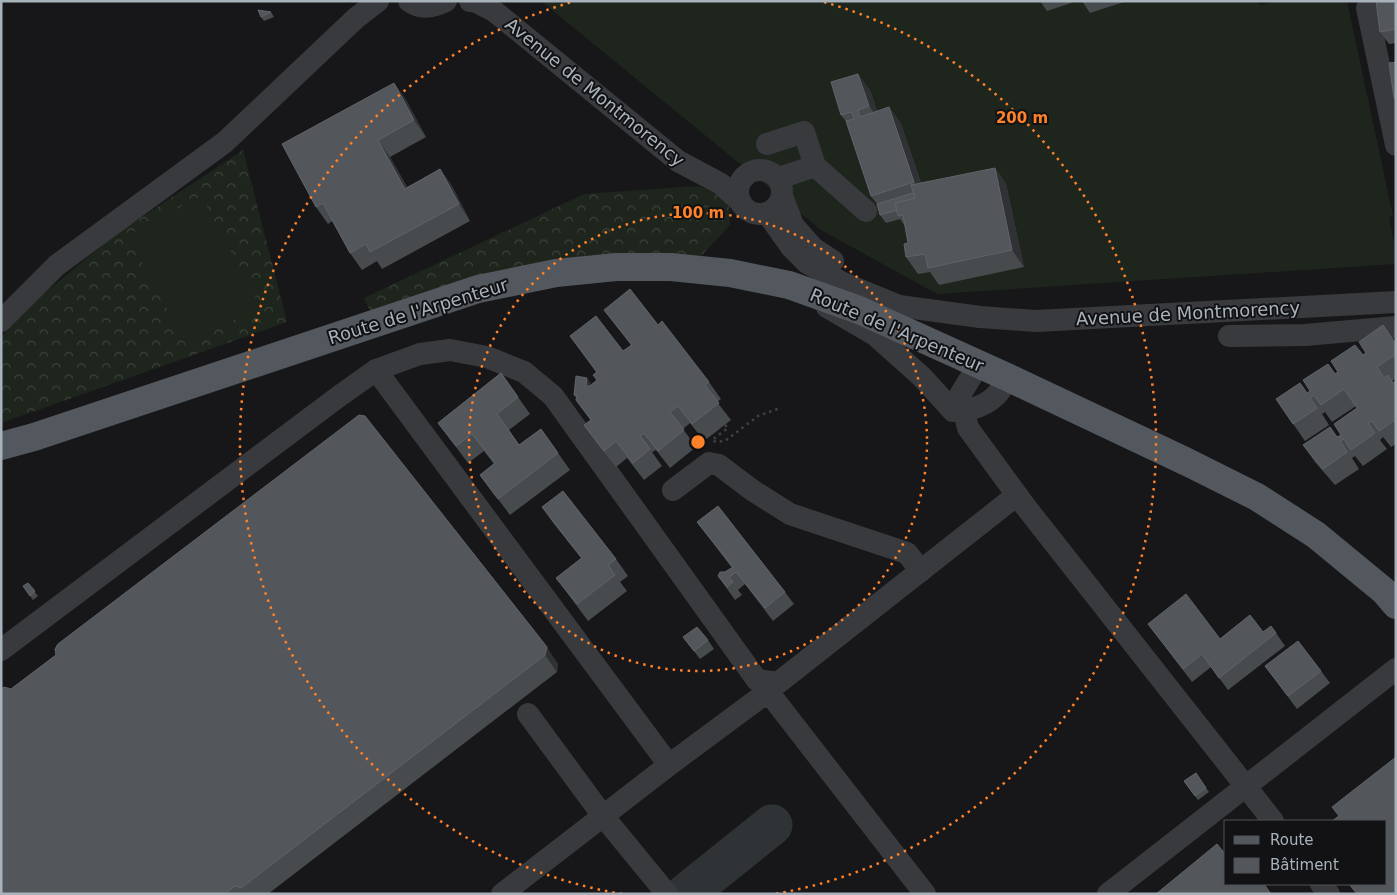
<svg xmlns="http://www.w3.org/2000/svg" width="1397" height="895" viewBox="0 0 1397 895" font-family="'DejaVu Sans',sans-serif">
<defs>
<pattern id="forest-crowns" width="20" height="18" patternUnits="userSpaceOnUse" patternTransform="scale(1.25)"><rect width="20" height="18" fill="#1d251c"/><path d="M2 6a3 3 0 1 1 6 0M12 15a3 3 0 1 1 6 0" fill="none" stroke="#3b423b"/></pattern>
</defs>
<rect width="100%" height="100%" fill="#171719"/>
<g fill="url(#forest-crowns)">
<path d="M243,150L287,322L1,423V337L42,295L115,235Z"/>
<path d="M699,186L718,195L729,205L730,225L693,265L625,253L596,265L559,270L531,264L508,275L371,313L364,298L584,194Z"/>
</g>
<g fill="#1d251c">
<path d="M541,1H1259L1260,5L1278,1H1347L1393,216L1389,217L1396,252V264L937,294L821,230Z"/>
<path d="M201,196L260,306L186,345L128,235Z"/>
</g>
<g fill="none" stroke-linecap="round" stroke-linejoin="round">
<path stroke="#303336" stroke-width="41" d="M686,894L772,825"/>
<path stroke="#3d4246" stroke-width="2.5" stroke-dasharray="2.5 4" stroke-linecap="butt" d="M725,425L728,428L712,440L716,442L725,441L758,416L780,408"/>
<g stroke="#383a3e" stroke-width="22">
<path d="M409,1C421,10 433,7 446,1"/>
<path d="M470,1L476,2L494,11L678,161L721,184L740,201"/>
<path d="M1387,1L1367,8L1396,145"/>
<path d="M767,144L804,132L815,166"/>
<circle cx="760" cy="192" r="22"/>
<path d="M780,181L785,176L815,166L866,211"/>
<path d="M782,196L793,225L813,248L833,261"/>
<path d="M767,213L791,247L807,263L843,283L899,306L980,317L1036,321L1396,302"/>
<path d="M827,307L875,335L922,377L953,411C977,411 999,401 1007,377"/>
<path d="M1,321L57,265L225,142L356,18L378,1"/>
<path d="M1229,336L1305,335L1396,327"/>
<path d="M979,364L960,395L968,428L1025,506L1273,821"/>
<path d="M376,370L669,765"/>
<path d="M673,490L709,463L719,465L752,490L790,514L907,553L921,571"/>
<path d="M1,650L338,397L376,370L420,354L450,350L487,357L524,372L553,396L757,680L778,683L1017,495"/>
<path d="M528,714L603,816L667,894"/>
<path d="M1321,884L1329,894"/>
<path d="M502,894L669,765L762,696L773,698L925,894"/>
<path d="M1108,894L1396,669"/>
</g>
<path stroke="#53585e" stroke-width="28" d="M1,446L34,437L478,289L556,273L616,267H671L730,273L789,285L859,310L1007,377L1187,462L1257,497L1316,535L1384,591L1396,605"/>
</g>
<g fill="#484b4e">
<path d="M1040,1H1077L1047,11Z"/>
<path d="M1082,1H1124V2L1090,13Z"/>
<path d="M1396,1V43L1389,44L1380,32Z"/>
<path d="M271,12L274,17L264,21L261,17Z"/>
<path d="M394,83L406,100L426,137L390,157L407,187L440,169L452,186L470,221L382,269L377,261L362,270L350,253L332,221L328,224L316,207Z"/>
<path d="M870,90L877,111L889,107L901,124L921,183L995,168L1006,184L1024,267L939,285L930,272L918,274L906,257L908,243L905,226L900,219L886,223L880,215L877,204L871,196L848,124L841,115Z"/>
<path d="M604,310L658,325L709,382L721,399L717,402L731,420L704,441L690,423L683,429L696,447L670,468L656,450L652,452L662,466L644,480L627,458L616,467L596,442L584,425L591,420L576,400L577,399L574,395L592,384L596,381V372L570,336L623,351L631,345Z"/>
<path d="M1396,343V379L1392,381L1393,383L1396,381V444L1391,447L1383,437L1380,440L1387,449L1363,466L1355,456L1352,458L1359,469L1335,485L1315,462L1303,445L1338,437L1341,435L1357,408L1356,406L1332,422L1325,412L1322,414L1329,425L1305,441L1276,399L1300,383L1307,393L1310,391L1328,364L1335,374L1363,355Z"/>
<path d="M501,373L530,414L509,430L519,445L541,429L570,470L510,515L480,475L494,464L484,451L468,463L438,423Z"/>
<path d="M359,415L558,664L557,672L268,894H1L11,689L56,655Z"/>
<path d="M542,507L616,559L628,576L620,582L627,591L588,621L568,594L556,578L581,558L554,524Z"/>
<path d="M697,522L785,592L794,604L773,621L745,584L738,590L742,595L735,600L718,576L732,568Z"/>
<path d="M28,583L38,596L33,600L23,586Z"/>
<path d="M1148,624L1220,639L1263,632L1276,633L1285,646L1228,690L1211,667L1192,682Z"/>
<path d="M683,637L708,640L714,649L700,659Z"/>
<path d="M1265,666L1321,671L1330,683L1297,709Z"/>
<path d="M1196,773L1209,792L1198,800L1184,781Z"/>
</g>
<g fill="#303134">
<path d="M858,74L870,90L881,123L869,106Z"/>
<path d="M394,83L406,100L426,137L414,120Z"/>
<path d="M889,107L901,124L926,199L914,182Z"/>
<path d="M378,140L390,157L416,205L405,189Z"/>
<path d="M995,168L1006,184L1024,267L1012,250Z"/>
<path d="M440,169L452,186L470,221L459,204Z"/>
<path d="M587,378L599,395L586,386Z"/>
<path d="M547,647L558,664L557,672L545,655Z"/>
</g>
<g fill="#53565a" stroke="#606469">
<path d="M1376,1H1396V29L1380,32Z"/>
<path d="M258,10L271,12L261,17Z"/>
<path d="M1396,62V98H1394L1389,63Z"/>
<path d="M858,74L869,106L858,110L860,117L889,107L914,182L871,196L846,121L854,119L852,112L841,115L831,82Z"/>
<path d="M394,83L414,120L378,140L405,189L440,169L459,204L370,252L366,244L350,253L323,203L316,207L282,144Z"/>
<path d="M995,168L1012,250L928,268L925,254L906,257L904,244L908,243L903,215L898,216L895,203L915,198L911,185Z"/>
<path d="M913,193L915,198L895,203L897,210L880,215L877,204Z"/>
<path d="M630,289L658,325L662,321L709,382L705,385L719,403L692,424L678,406L670,412L684,430L658,451L644,433L640,436L650,449L633,463L616,441L604,451L584,425L591,420L576,400L577,395H574L576,376L587,378L586,386H590L597,380L593,375L597,372L570,336L596,316L623,351L632,345L604,310Z"/>
<path d="M1383,325L1396,344V354L1377,367L1384,378L1388,375L1393,383L1396,381V419L1379,431L1372,421L1368,423L1375,433L1351,450L1344,439L1340,441L1347,452L1323,469L1303,445L1330,427L1337,437L1341,435L1334,424L1357,408L1344,389L1321,405L1314,395L1310,398L1317,408L1293,424L1276,399L1300,383L1307,393L1310,391L1303,380L1328,364L1335,374L1338,372L1331,361L1355,345L1363,355L1366,353L1359,342Z"/>
<path d="M501,373L518,397L497,414L519,445L541,429L558,453L498,499L480,475L495,463L472,434L456,446L438,423Z"/>
<path d="M359,415L365,416L547,647L545,655L241,888L235,886L225,894H1V689L4,687L11,689L56,655L55,649L58,644Z"/>
<path d="M563,491L616,559L608,565L615,575L577,604L556,578L582,558L542,507Z"/>
<path d="M718,506L785,592L765,608L736,572L729,577L733,582L727,587L718,576L720,572H725L733,567L697,522Z"/>
<path d="M28,583L35,591L30,596L23,586Z"/>
<path d="M1186,594L1220,639L1250,615L1263,632L1271,626L1276,633L1219,678L1202,654L1183,669L1148,624Z"/>
<path d="M697,627L708,640L694,651L683,637Z"/>
<path d="M1298,641L1321,671L1288,696L1265,666Z"/>
<path d="M1396,757V894H1357L1349,884H1386V821H1332L1339,816L1332,807Z"/>
<path d="M1196,773L1206,788L1195,796L1184,781Z"/>
<path d="M1217,844L1226,855V884H1264L1271,894H1156Z"/>
</g>
<g fill="none" stroke="#ff8229" stroke-width="2.5" stroke-dasharray="2.5 5">
<circle cx="698" cy="442" r="229"/>
<path d="M622 894A458 458 0 0 1 572 2M824 2A458 458 0 0 1 774 894"/>
</g>
<g text-anchor="middle" dominant-baseline="central" stroke-width="4" stroke-linejoin="round" paint-order="stroke">
<g font-size="18" fill="#a8b2ba" stroke="#121214">
<text transform="translate(595 92) rotate(39)">Avenue de Montmorency</text>
<text transform="translate(418 311) rotate(-17)">Route de l'Arpenteur</text>
<text transform="translate(1188 313) rotate(-3)">Avenue de Montmorency</text>
<text transform="translate(897 330) rotate(23)">Route de l'Arpenteur</text>
</g>
</g>
<circle cx="698" cy="442" r="8" fill="#ff8229" stroke="#121214" stroke-width="2.5"/>
<g font-size="15" text-anchor="middle" font-weight="bold" fill="#ff8229" stroke="#121214" stroke-width="4" stroke-linejoin="round" paint-order="stroke">
<text x="1022" y="123">200 m</text>
<text x="698" y="218">100 m</text>
</g>
<rect width="1397" height="895" fill="none" stroke="#a8b2ba" stroke-width="5"/>
<rect x="1224" y="820" width="162" height="65" fill="#121214" stroke="#4e5256"/>
<rect x="1234" y="836" width="25" height="8" fill="#53585e" stroke="#4e5256"/>
<text x="1270" y="845" font-size="15" fill="#a8b2ba">Route</text>
<rect x="1234" y="858" width="25" height="15" fill="#53565a" stroke="#4e5256"/>
<text x="1270" y="870" font-size="15" fill="#a8b2ba">Bâtiment</text>
</svg>
